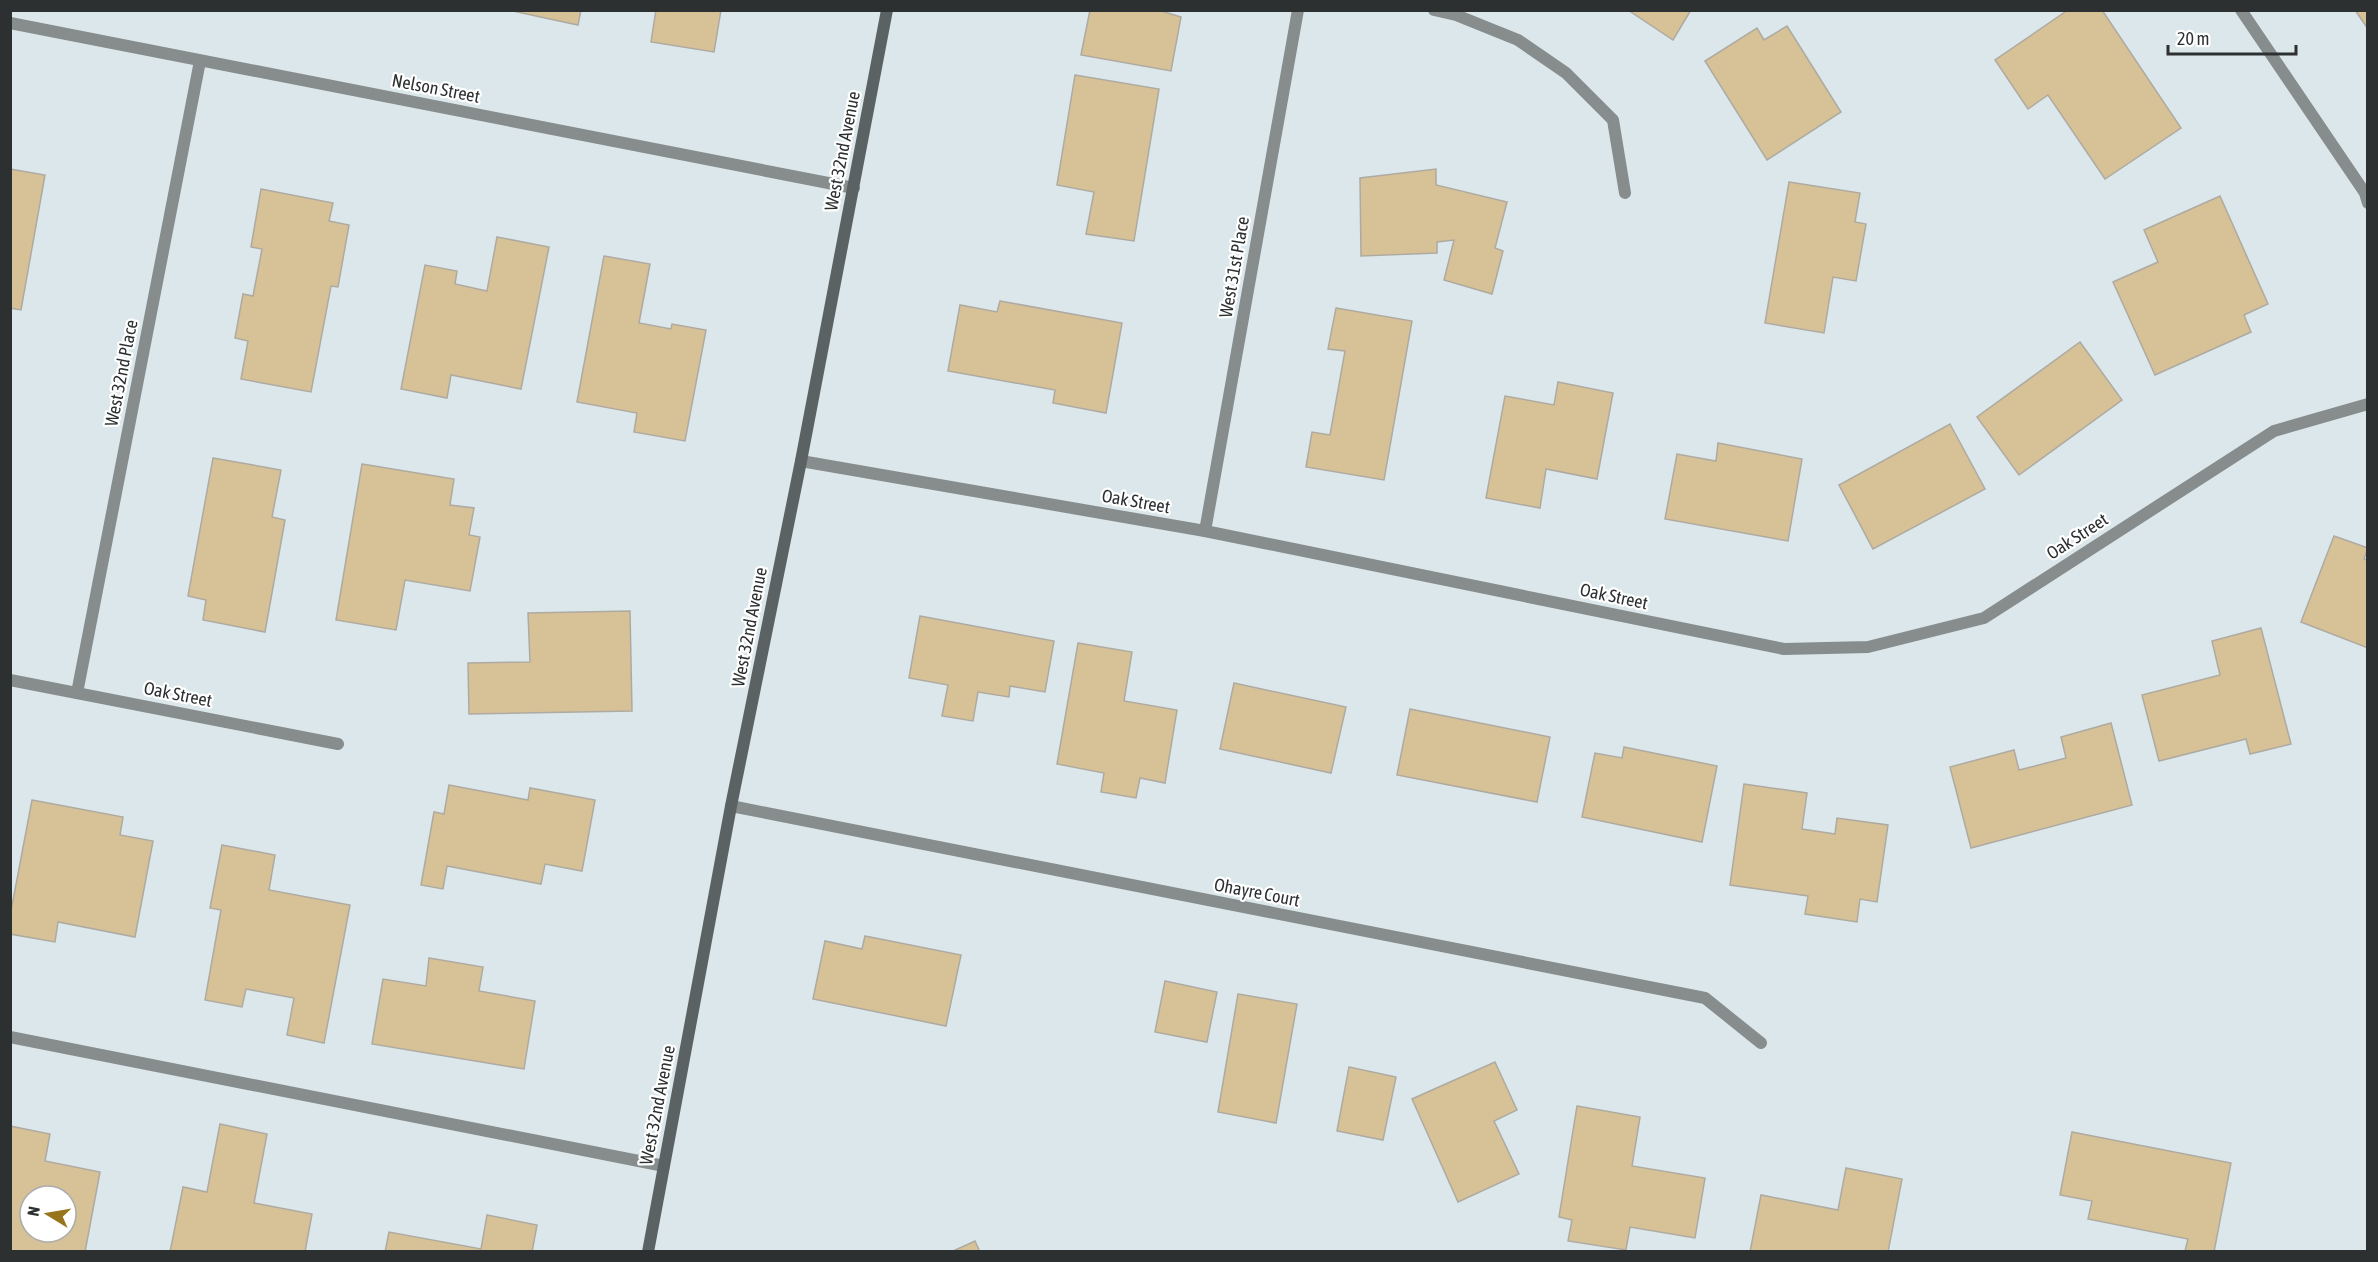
<svg xmlns="http://www.w3.org/2000/svg" width="2378" height="1262" viewBox="0 0 2378 1262" font-family="'Asap Condensed',sans-serif">
<rect width="100%" height="100%" fill="#dbe7ea"/>
<g fill="#d7c297" stroke="#aeaaa1" stroke-width="1.5" fill-rule="evenodd">
<path d="M508,10H581L578,25Z"/>
<path d="M656,10H721L714,52L651,42Z"/>
<path d="M1090,10H1158L1181,17L1171,71L1081,55Z"/>
<path d="M1628,10H1691L1673,40Z"/>
<path d="M2068,10H2102L2181,128L2105,179L2048,95L2028,109L1995,60Z"/>
<path d="M2355,10H2368V29Z"/>
<path d="M1787,26L1841,112L1767,160L1705,61L1757,28L1764,40Z"/>
<path d="M1075,75L1159,89L1134,241L1086,234L1094,192L1057,185Z"/>
<path d="M10,169L45,175L21,310L10,308Z"/>
<path d="M1436,169V185L1507,202L1495,248L1503,251L1492,294L1444,280L1454,240L1437,242V253L1361,256L1360,178Z"/>
<path d="M1789,182L1860,193L1855,222L1866,224L1856,281L1833,277L1824,333L1765,323Z"/>
<path d="M261,189L333,203L329,221L349,225L338,287L331,286L311,392L241,379L248,341L235,338L243,294L253,296L262,249L251,247Z"/>
<path d="M2220,196L2268,304L2244,315L2251,332L2155,375L2113,282L2158,262L2144,230Z"/>
<path d="M497,237L549,247L521,389L451,375L447,398L401,389L425,265L457,271L455,284L487,291Z"/>
<path d="M604,256L650,264L639,323L671,329L672,324L706,330L685,441L634,432L637,413L577,402Z"/>
<path d="M1000,301L1122,323L1106,413L1053,403L1055,390L948,371L960,305L997,312Z"/>
<path d="M1336,308L1412,321L1384,480L1306,467L1312,432L1330,435L1345,351L1328,349Z"/>
<path d="M2080,342L2122,400L2019,475L1977,417Z"/>
<path d="M1558,382L1613,393L1597,479L1546,469L1540,508L1486,498L1505,396L1554,405Z"/>
<path d="M1950,424L1985,489L1873,549L1839,485Z"/>
<path d="M1718,443L1802,459L1788,541L1665,519L1677,454L1716,461Z"/>
<path d="M213,458L281,470L272,517L285,520L265,632L203,620L206,600L188,596Z"/>
<path d="M362,464L454,479L450,505L474,508L469,535L480,537L470,591L405,580L396,630L336,620Z"/>
<path d="M2334,536L2368,548L2364,559L2368,561V648L2301,622Z"/>
<path d="M630,611L632,711L469,714L468,663L530,662L528,613Z"/>
<path d="M920,616L1054,641L1045,692L1010,686L1009,697L978,692L973,721L942,716L948,685L909,678Z"/>
<path d="M2261,628L2291,744L2250,754L2246,739L2159,761L2142,695L2220,675L2212,641Z"/>
<path d="M1078,643L1132,652L1124,701L1177,710L1165,783L1140,778L1136,798L1101,792L1104,773L1057,764Z"/>
<path d="M1234,683L1346,707L1331,773L1220,749Z"/>
<path d="M1410,709L1550,737L1537,802L1397,775Z"/>
<path d="M2111,723L2132,805L1971,848L1950,767L2014,750L2019,770L2066,758L2061,737Z"/>
<path d="M1624,747L1717,766L1702,842L1582,817L1595,753L1622,758Z"/>
<path d="M1744,784L1807,793L1802,829L1835,834L1837,818L1888,825L1877,902L1860,899L1857,922L1805,914L1808,896L1730,885Z"/>
<path d="M449,785L528,800L530,788L595,800L582,871L545,864L541,884L447,866L443,889L421,885L434,812L444,814Z"/>
<path d="M32,800L123,817L120,835L153,841L135,937L58,922L55,942L10,934V916Z"/>
<path d="M222,845L275,855L269,890L350,905L324,1043L287,1035L294,998L246,989L242,1007L205,1000L221,910L210,908Z"/>
<path d="M865,936L961,955L946,1026L813,999L825,941L862,949Z"/>
<path d="M429,958L483,967L479,991L535,1001L524,1069L372,1044L383,979L426,986Z"/>
<path d="M1165,981L1217,992L1207,1042L1155,1032Z"/>
<path d="M1238,994L1297,1004L1276,1123L1218,1112Z"/>
<path d="M1495,1062L1517,1110L1494,1121L1519,1174L1458,1202L1412,1099Z"/>
<path d="M1349,1067L1396,1077L1383,1140L1337,1131Z"/>
<path d="M1577,1106L1640,1117L1632,1166L1705,1178L1695,1238L1630,1227L1626,1250L1568,1241L1572,1220L1559,1217Z"/>
<path d="M220,1124L267,1134L254,1203L312,1214L305,1252H170L183,1187L207,1192Z"/>
<path d="M10,1126L50,1134L45,1161L100,1172L85,1252H10ZM30,1196H66V1232H30Z"/>
<path d="M2072,1132L2231,1163L2214,1252L2185,1251L2188,1239L2088,1219L2092,1201L2060,1195Z"/>
<path d="M1846,1168L1902,1179L1888,1252H1750L1761,1195L1838,1210Z"/>
<path d="M487,1215L537,1225L532,1252H385L389,1232L481,1249Z"/>
<path d="M975,1241L980,1252H951Z"/>
</g>
<g fill="none" stroke-linecap="round" stroke-linejoin="round">
<path stroke="#878c8d" stroke-width="12" d="M10,1037L664,1166"/>
<g stroke="#878c8d" stroke-width="12">
<path d="M1434,10L1456,15L1518,40L1566,73L1613,120L1625,193"/>
<path d="M2241,10L2365,193L2368,203"/>
<path d="M10,23L854,188"/>
<path d="M801,461L1205,531L1784,649L1868,647L1984,618L2274,431L2368,404"/>
<path d="M1205,531L1298,10"/>
<path d="M10,680L338,744"/>
<path d="M77,693L200,61"/>
<path d="M731,806L1705,998L1761,1043"/>
</g>
<path stroke="#5b6263" stroke-width="12" d="M648,1252L731,806L801,461L887,10"/>
</g>
<g text-anchor="middle" dominant-baseline="central" stroke-width="4.5" stroke-linejoin="round" paint-order="stroke">
<g font-size="18" fill="#2c3031" stroke="#fff">
<text transform="translate(436 88) rotate(11)">Nelson Street</text>
<text transform="translate(842 151) rotate(-79)">West 32nd Avenue</text>
<text transform="translate(1234 267) rotate(-80)">West 31st Place</text>
<text transform="translate(121 373) rotate(-79)">West 32nd Place</text>
<text transform="translate(1136 501) rotate(10)">Oak Street</text>
<text transform="translate(2077 536) rotate(-33)">Oak Street</text>
<text transform="translate(1614 596) rotate(12)">Oak Street</text>
<text transform="translate(749 627) rotate(-79)">West 32nd Avenue</text>
<text transform="translate(178 694) rotate(11)">Oak Street</text>
<text transform="translate(1257 892) rotate(11)">Ohayre Court</text>
<text transform="translate(657 1105) rotate(-79)">West 32nd Avenue</text>
</g>
</g>
<rect width="2378" height="1262" fill="none" stroke="#2c3031" stroke-width="24"/>
<g transform="translate(48 1214) rotate(281)"><circle r="28" fill="#ffffff" stroke="#abacad" stroke-width="1.5"/>
<path d="M0-4.5L10 22L0 15L-10 22Z" fill="#96751d"/>
<text y="-9" font-size="16" font-weight="bold" text-anchor="middle" fill="#2c3031">N</text>
</g>
<path d="M2168 45v9h128v-9" fill="none" stroke="#2c3031" stroke-width="3"/>
<text x="2177" y="45" font-size="18" fill="#2c3031" stroke="#ffffff" stroke-width="4.5" paint-order="stroke">20 m</text>
</svg>
